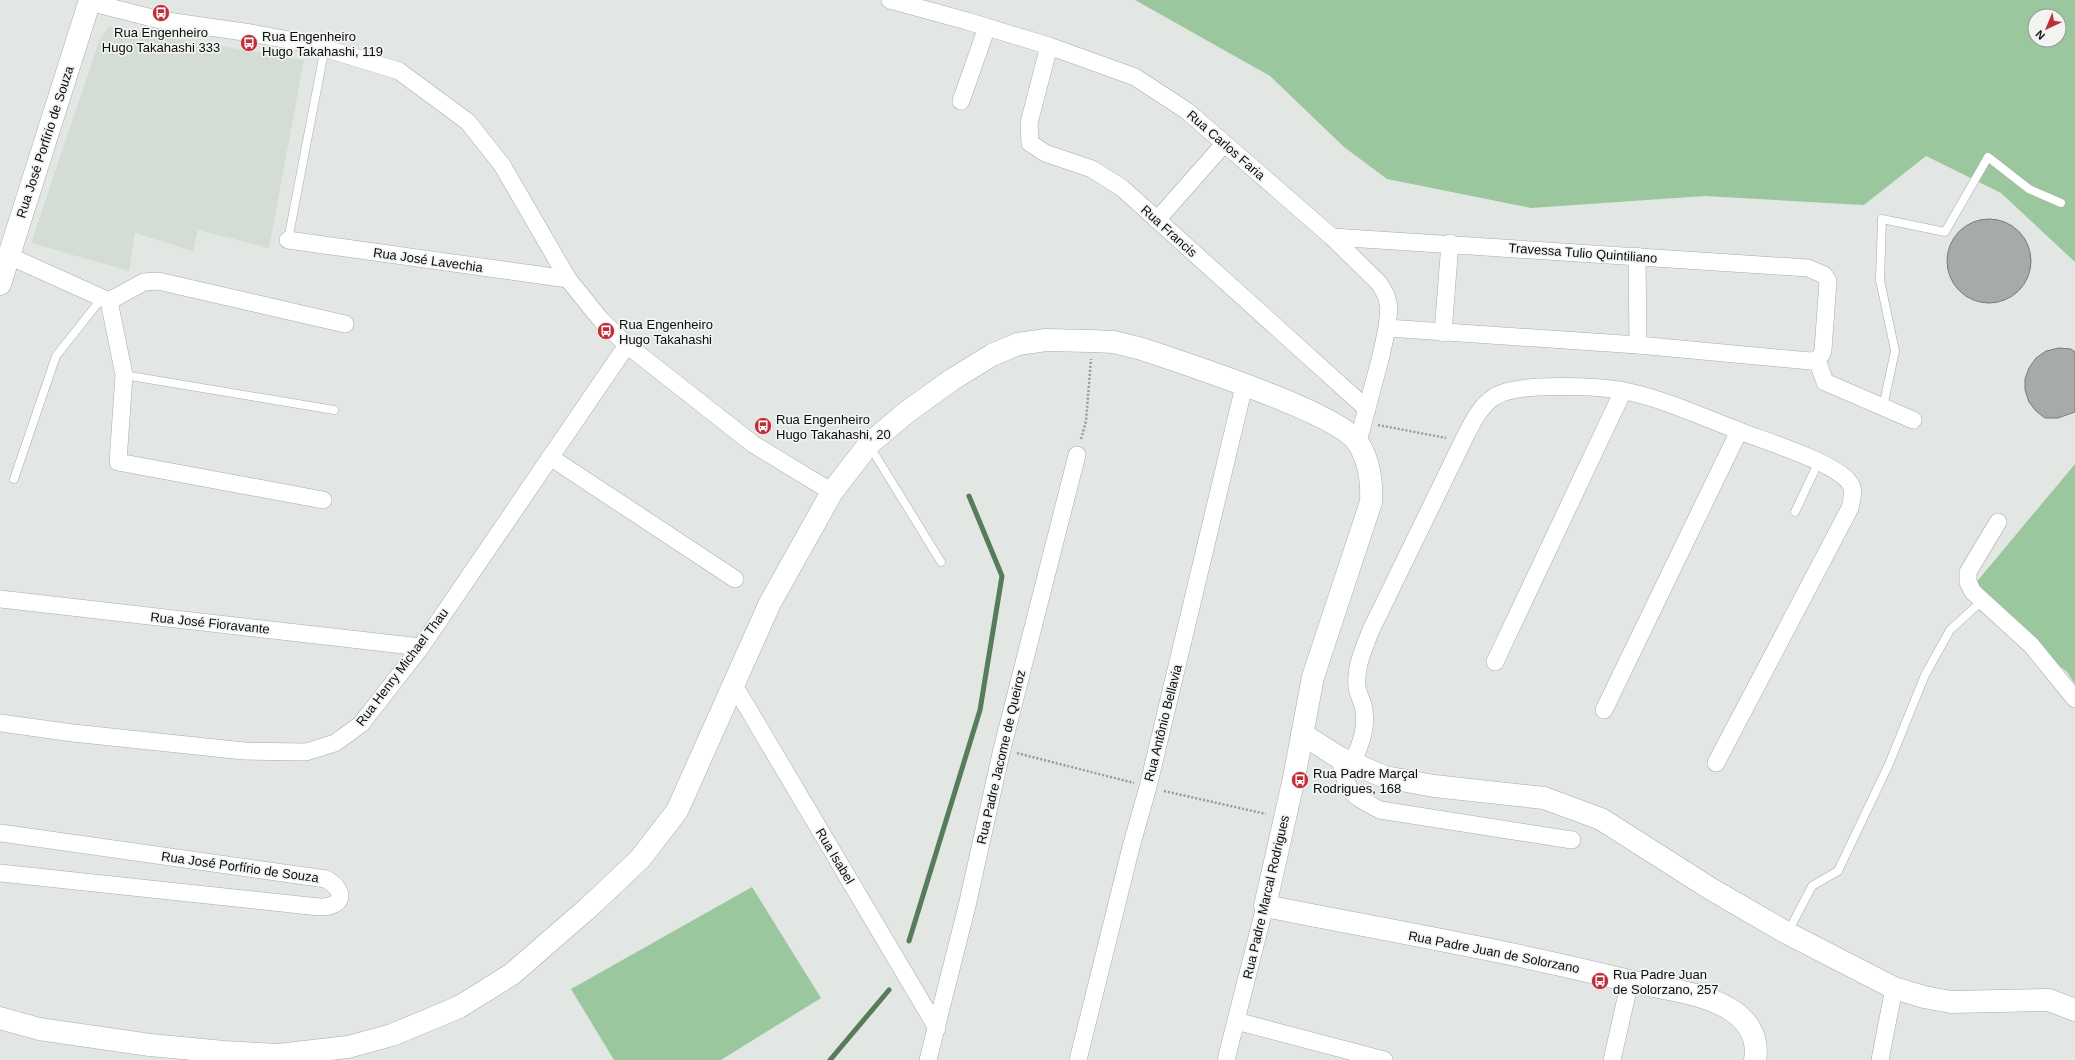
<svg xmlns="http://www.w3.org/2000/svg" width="2075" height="1060" viewBox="0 0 2075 1060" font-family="Helvetica,sans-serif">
<rect width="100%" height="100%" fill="#e3e7e4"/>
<path fill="#d3ddd4" d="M109,27L304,60L269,248L198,230L193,251L135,233L129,271L31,243L99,41Z"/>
<g fill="#9bc79f" fill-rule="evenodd">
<path d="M1135,0H2075V262L2001,193L1926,156L1864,205L1705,196L1531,208L1387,179L1344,147L1270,76ZM2035,16H2059V40H2035Z"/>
<path d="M2075,464V684L2067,672L1969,591Z"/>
<path d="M752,887L821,998L721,1060H614L571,989Z"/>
</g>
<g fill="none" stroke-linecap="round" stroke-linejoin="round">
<g stroke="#567c5a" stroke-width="5">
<path d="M909,941L980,710L1002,576L969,496"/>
<path d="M830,1060L889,990"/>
</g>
</g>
<g fill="#a7aba8" stroke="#787b78">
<circle cx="1989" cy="261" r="42"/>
<path d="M2059,348L2071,349L2075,352V412L2058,418H2045L2036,411L2029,402L2025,390V379L2029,368L2036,358L2046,351Z"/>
</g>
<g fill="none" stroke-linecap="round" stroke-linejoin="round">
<defs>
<g id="lane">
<path d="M288,240L325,47"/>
<path d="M124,375L334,410"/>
<path d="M1883,407L1895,351L1880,280L1882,219L1945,232L1988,157L2029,189L2061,203"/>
<path d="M869,445L941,562"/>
<path d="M14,479L56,356L102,298"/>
<path d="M1795,512L1818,463"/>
<path d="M1788,932L1812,886L1838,871L1889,764L1925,675L1950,630L1983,600"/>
</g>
<g id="street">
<path d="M890,0L967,21L1049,46L1135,77L1187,111L1332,237L1379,283L1386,295L1389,307L1387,328L1381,356L1358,442"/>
<path d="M89,2L160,20L251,33L311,44L399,71L468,122L502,165L568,279L601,320L627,345L753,444L832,492"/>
<path d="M1049,46L1029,123L1030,143L1045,153L1092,169L1122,188L1367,409"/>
<path d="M961,101L987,27"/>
<path d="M1157,220L1224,144"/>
<path d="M1332,237L1808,268L1824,275L1828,281L1823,350C1821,358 1818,360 1810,361L1638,345L1387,328"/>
<path d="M288,240L568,279"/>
<path d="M9,256L109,301L124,375L118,462L323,500"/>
<path d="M1637,256L1638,345"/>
<path d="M109,301L144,282L158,281L345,324"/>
<path d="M1443,333L1450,243"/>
<path d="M1817,360L1825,382L1913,420"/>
<path d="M550,457L735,579"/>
<path d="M1998,522L1968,572V582L1973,592L2032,646L2075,699"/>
<path d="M0,599L421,647"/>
<path d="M1495,662L1623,391"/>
<path d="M734,685L937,1028"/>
<path d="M1604,710L1739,431"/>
<path d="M0,723L73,733L244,751L306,752L335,743L361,724L421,647L627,345"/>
<path d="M1340,758C1347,792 1349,794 1380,810L1572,840"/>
<path d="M1352,763C1361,744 1368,727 1363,705C1361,699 1358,693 1357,687C1355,667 1364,648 1371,630L1463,441C1471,425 1479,407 1494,397C1515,382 1599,386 1625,391C1664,399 1700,416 1737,430C1764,441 1832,461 1849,482C1855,489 1852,499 1850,508L1716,763"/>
<path d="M0,833L326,879C347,891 344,907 319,907L0,873"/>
<path d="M1236,1021L1384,1060"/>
<path d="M928,1060L967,906L1002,749L1077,455"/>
<path d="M1078,1060L1131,847L1148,787L1244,386"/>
<path d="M1226,1060L1265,906"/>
<path d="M1612,1060L1630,981"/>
<path d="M1880,1060L1894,988"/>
</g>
<g id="secondary">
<path d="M0,284L90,0"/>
<path d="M1302,734L1340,758L1385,777L1434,786L1544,798L1601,819L1711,889L1787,933L1894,988L1924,997L1951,1002L2049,1000L2075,1010"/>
<path d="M0,1018L39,1029L150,1045L224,1052L278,1055L348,1047L392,1035L459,1007L512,974L588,908L640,859L677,811L770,603L832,492L869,444L907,412L953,379L992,355L1018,344L1046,340L1090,341L1114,342L1142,349C1183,363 1340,413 1358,443C1369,460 1372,482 1371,502L1313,677L1294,778L1265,906C1386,930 1509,951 1629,981C1662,989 1698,991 1728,1008C1748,1020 1759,1037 1755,1060"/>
</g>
</defs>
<use href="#lane" stroke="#a8aba8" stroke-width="9"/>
<use href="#street" stroke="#a8aba8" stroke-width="18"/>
<use href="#secondary" stroke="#a8aba8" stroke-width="23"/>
<g stroke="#979b98" stroke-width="2.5" stroke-dasharray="2 2" stroke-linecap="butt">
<path d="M1378,425L1446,438"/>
<path d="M1081,439L1086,421L1091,359"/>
<path d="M1017,753L1134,783"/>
<path d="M1164,791L1266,814"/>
</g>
<use href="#lane" stroke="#fff" stroke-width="8"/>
<use href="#street" stroke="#fff" stroke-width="17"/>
<use href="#secondary" stroke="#fff" stroke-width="22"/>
</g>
<defs>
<symbol id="bus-disc" viewBox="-11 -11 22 22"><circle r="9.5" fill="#bf2f3a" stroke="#f1f4f1"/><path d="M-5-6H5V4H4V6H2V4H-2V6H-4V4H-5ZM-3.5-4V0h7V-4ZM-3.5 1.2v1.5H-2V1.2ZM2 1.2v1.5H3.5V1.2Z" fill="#fff"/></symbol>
</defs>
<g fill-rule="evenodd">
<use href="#bus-disc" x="151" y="3" width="20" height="20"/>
<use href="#bus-disc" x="239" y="33" width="20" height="20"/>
<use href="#bus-disc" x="596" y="321" width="20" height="20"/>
<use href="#bus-disc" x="753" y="416" width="20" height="20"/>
<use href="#bus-disc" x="1290" y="770" width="20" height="20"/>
<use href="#bus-disc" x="1590" y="971" width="20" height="20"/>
</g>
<g text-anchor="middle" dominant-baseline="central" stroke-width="3.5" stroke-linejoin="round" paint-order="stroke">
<g font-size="13" fill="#0b0d0b" stroke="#f1f4f1" text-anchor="start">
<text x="161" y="32" text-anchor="middle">Rua Engenheiro<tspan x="161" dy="15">Hugo Takahashi 333</tspan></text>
<text x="262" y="36">Rua Engenheiro<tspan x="262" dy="15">Hugo Takahashi, 119</tspan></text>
<text x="619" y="324">Rua Engenheiro<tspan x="619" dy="15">Hugo Takahashi</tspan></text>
<text x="776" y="419">Rua Engenheiro<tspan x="776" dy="15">Hugo Takahashi, 20</tspan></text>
<text x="1313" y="773">Rua Padre Marçal<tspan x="1313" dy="15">Rodrigues, 168</tspan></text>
<text x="1613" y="974">Rua Padre Juan<tspan x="1613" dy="15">de Solorzano, 257</tspan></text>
</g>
<g font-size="13" fill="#0b0d0b" stroke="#f1f4f1">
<text transform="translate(45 142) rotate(-72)">Rua José Porfírio de Souza</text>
<text transform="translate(1226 145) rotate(41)">Rua Carlos Faria</text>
<text transform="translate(1169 231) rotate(42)">Rua Francis</text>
<text transform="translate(1583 253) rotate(4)">Travessa Tulio Quintiliano</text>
<text transform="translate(428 260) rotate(8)">Rua José Lavechia</text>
<text transform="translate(210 623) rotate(6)">Rua José Fioravante</text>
<text transform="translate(402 667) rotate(-53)">Rua Henry Michael Thau</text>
<text transform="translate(1163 723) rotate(-76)">Rua Antônio Bellavia</text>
<text transform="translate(1001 757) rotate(-77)">Rua Padre Jacome de Queiroz</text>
<text transform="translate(835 856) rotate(59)">Rua Isabel</text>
<text transform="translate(240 867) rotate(8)">Rua José Porfírio de Souza</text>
<text transform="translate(1266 897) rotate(-77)">Rua Padre Marcal Rodrigues</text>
<text transform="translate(1494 952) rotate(11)">Rua Padre Juan de Solorzano</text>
</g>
</g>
<g transform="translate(2047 28) rotate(224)"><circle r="19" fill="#f1f4f1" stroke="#959895"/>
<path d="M0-3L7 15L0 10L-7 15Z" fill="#bf2f3a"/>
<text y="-6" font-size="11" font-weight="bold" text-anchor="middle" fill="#0b0d0b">N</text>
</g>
</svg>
